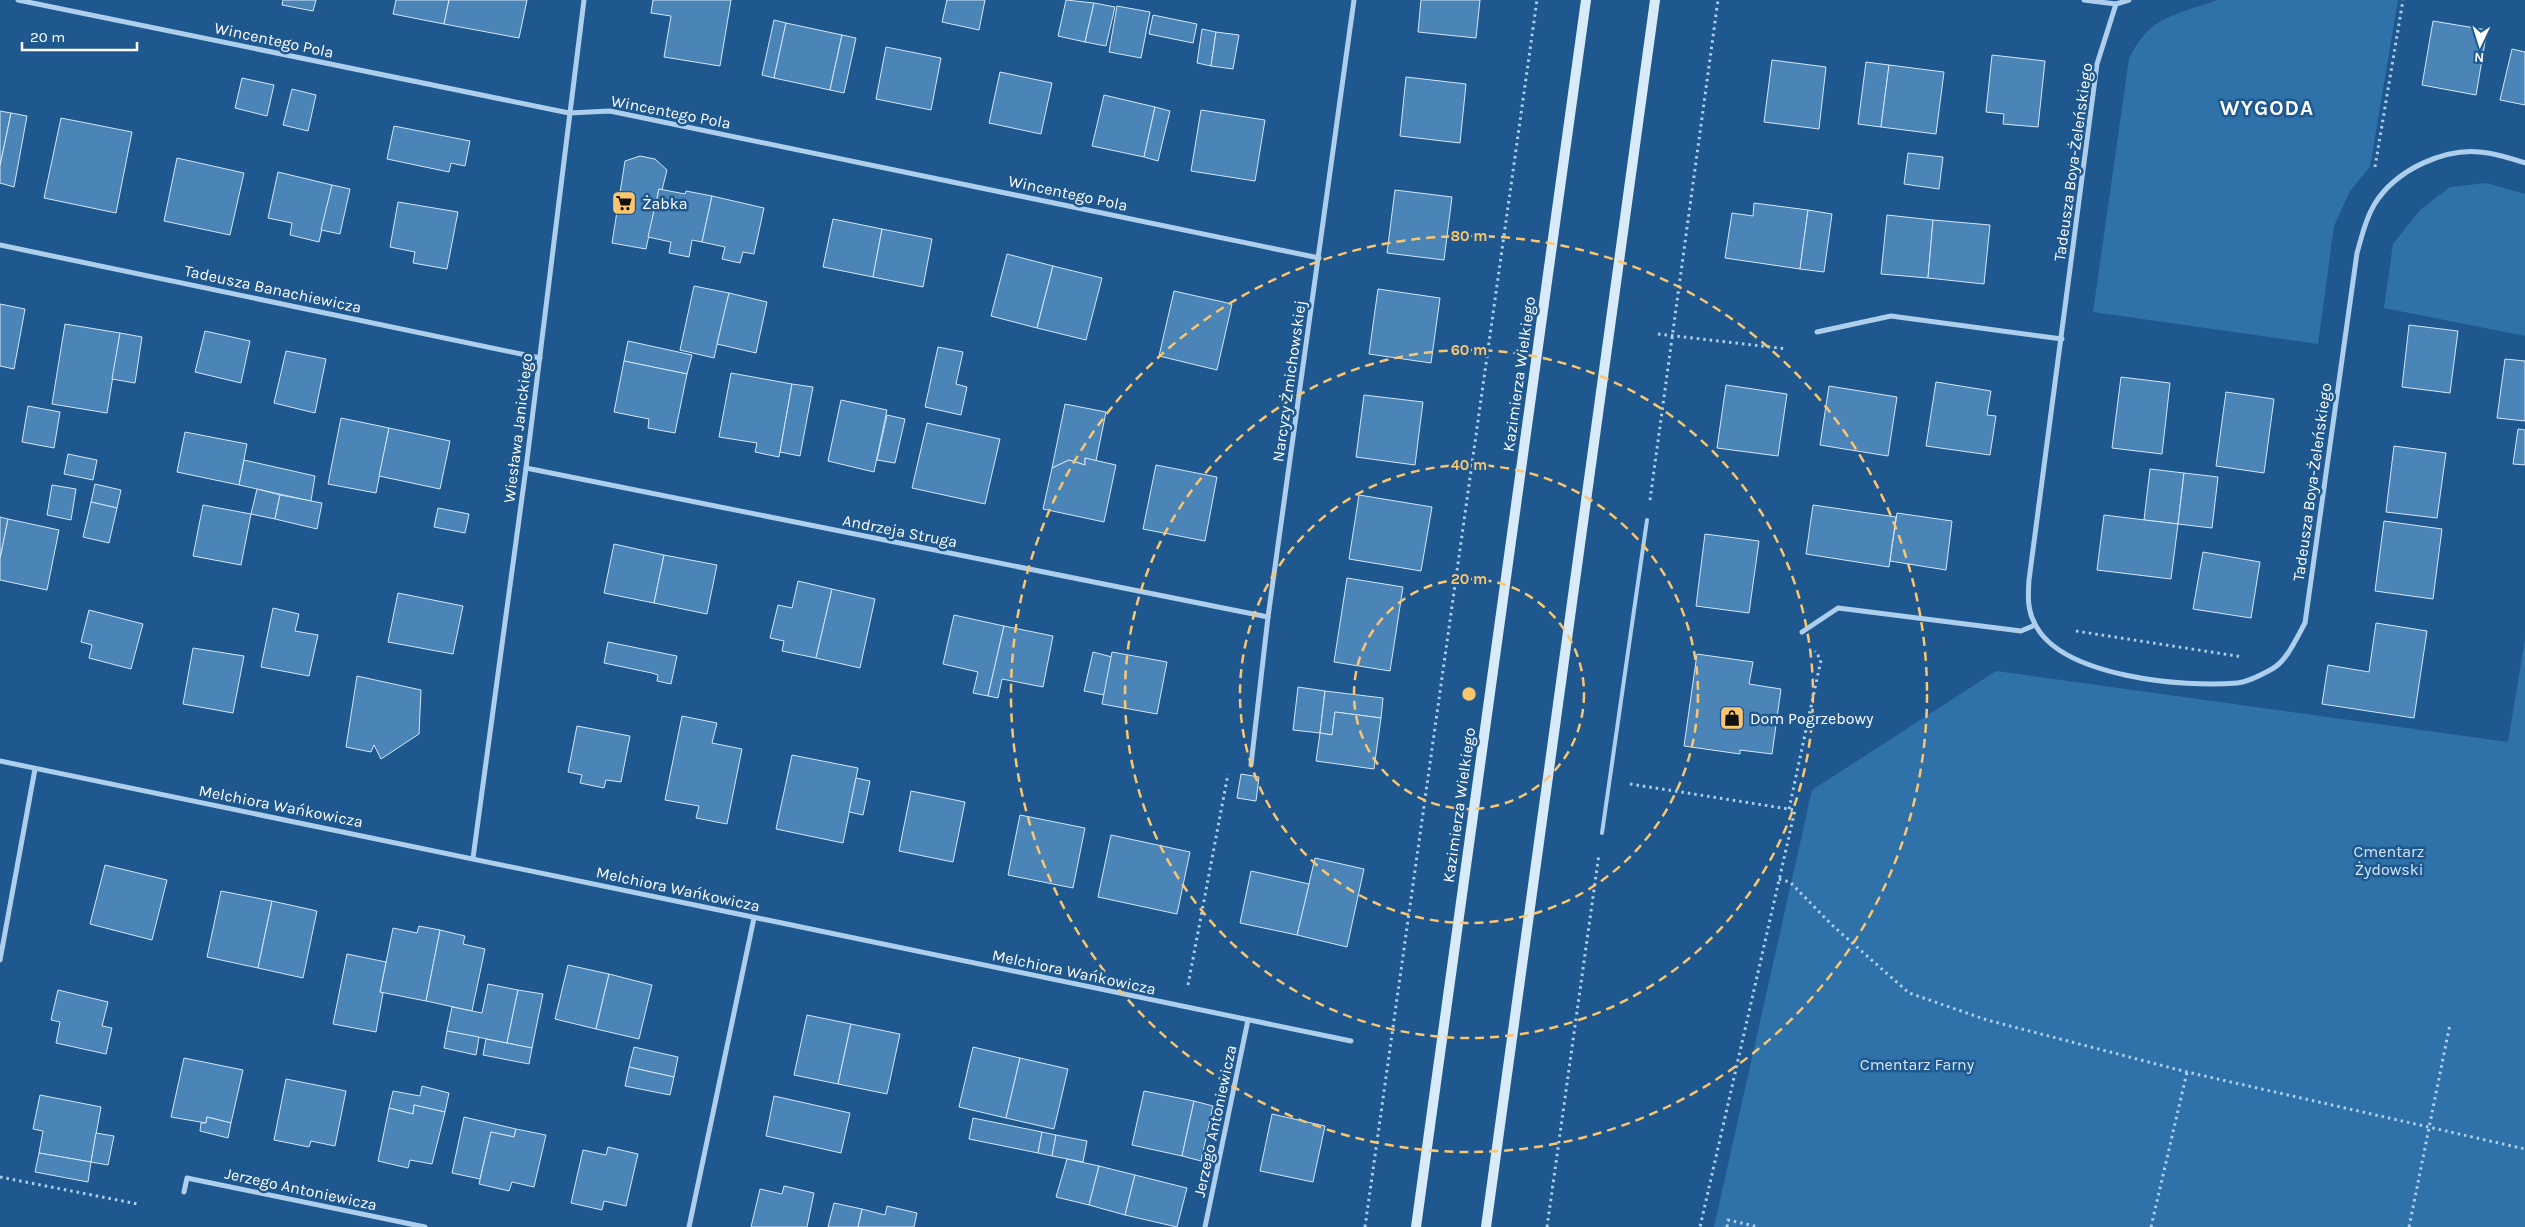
<svg xmlns="http://www.w3.org/2000/svg" width="2525" height="1227" viewBox="0 0 2525 1227" font-family="Karla,sans-serif">
<rect width="100%" height="100%" fill="#1f588e"/>
<g fill="#2f71a9">
<path d="M2217,0H2398L2370,167L2350,191L2334,226L2318,344L2093,312L2129,59C2149,15 2177,15 2217,0Z"/>
<path d="M2486,183L2525,194V336L2384,308L2393,244L2420,210L2450,187Z"/>
<path d="M2525,639V1227H1714L1812,790L1996,671L2508,742Z"/>
</g>
<g fill="#4b84b7" stroke="#d3e7f9">
<path d="M283,0H316L313,11L282,5Z"/>
<path d="M396,0H449L444,24L393,14Z"/>
<path d="M449,0H527L519,38L444,24Z"/>
<path d="M653,0H731L720,66L664,57L671,16L651,13Z"/>
<path d="M947,0H985L979,30L942,22Z"/>
<path d="M1066,0L1094,3L1085,42L1058,36Z"/>
<path d="M1421,0H1480L1476,38L1418,32Z"/>
<path d="M1094,3L1115,7L1106,46L1085,42Z"/>
<path d="M1117,6L1150,12L1141,58L1109,52Z"/>
<path d="M1153,15L1197,24L1193,43L1149,34Z"/>
<path d="M774,20L786,23L774,78L762,75Z"/>
<path d="M2433,21L2487,30L2476,95L2422,85Z"/>
<path d="M786,23L842,35L830,90L774,78Z"/>
<path d="M1202,29L1216,32L1211,66L1197,63Z"/>
<path d="M1216,32L1239,35L1233,69L1211,66Z"/>
<path d="M842,35L856,38L844,93L830,90Z"/>
<path d="M886,47L941,58L931,110L876,99Z"/>
<path d="M2512,49L2525,52V105L2500,100Z"/>
<path d="M1992,55L2045,61L2038,127L2003,124L2004,114L1986,112Z"/>
<path d="M1772,60L1826,67L1819,129L1764,122Z"/>
<path d="M1866,62L1889,65L1881,127L1858,124Z"/>
<path d="M1889,65L1944,72L1936,134L1881,127Z"/>
<path d="M1000,72L1052,83L1041,134L989,123Z"/>
<path d="M1406,77L1466,84L1460,143L1400,136Z"/>
<path d="M242,78L274,85L267,116L235,108Z"/>
<path d="M292,89L316,95L308,131L283,125Z"/>
<path d="M1104,95L1155,107L1144,157L1092,146Z"/>
<path d="M1155,107L1170,111L1158,161L1144,157Z"/>
<path d="M1201,110L1265,120L1255,181L1191,171Z"/>
<path d="M0,111L11,113L0,166Z"/>
<path d="M11,113L27,116L14,187L0,183V166Z"/>
<path d="M61,118L132,132L116,213L44,198Z"/>
<path d="M394,126L470,141L465,166L451,163L449,172L387,159Z"/>
<path d="M1908,153L1943,157L1939,189L1904,184Z"/>
<path d="M640,156L655,159L667,170L662,190L659,189L646,249L612,243L625,161Z"/>
<path d="M177,158L244,173L230,235L164,221Z"/>
<path d="M278,172L332,185L319,242L290,235L292,223L268,218Z"/>
<path d="M332,185L350,189L340,234L321,230Z"/>
<path d="M659,189L685,194L686,191L712,196L702,242L692,240L689,257L669,253L671,242L648,237Z"/>
<path d="M1395,190L1452,197L1444,260L1387,253Z"/>
<path d="M712,196L764,208L754,254L743,252L740,263L722,259L725,247L702,242Z"/>
<path d="M398,202L458,212L447,269L413,263L415,252L390,247Z"/>
<path d="M1754,203L1808,210L1800,269L1725,258L1732,213L1753,216Z"/>
<path d="M1808,210L1832,214L1824,272L1800,269Z"/>
<path d="M1887,215L1933,220L1928,278L1881,274Z"/>
<path d="M833,219L882,229L873,277L823,267Z"/>
<path d="M1933,220L1990,225L1984,284L1928,278Z"/>
<path d="M882,229L932,239L923,287L873,277Z"/>
<path d="M1007,254L1053,266L1037,328L991,316Z"/>
<path d="M1053,266L1102,278L1086,340L1037,328Z"/>
<path d="M694,286L729,293L714,358L680,350Z"/>
<path d="M1378,289L1440,298L1431,363L1369,354Z"/>
<path d="M1174,291L1232,304L1217,370L1159,356Z"/>
<path d="M729,293L767,302L756,353L717,344Z"/>
<path d="M0,304L25,309L14,369L0,366Z"/>
<path d="M65,324L120,333L107,413L52,404Z"/>
<path d="M2409,325L2458,331L2450,393L2402,387Z"/>
<path d="M205,331L250,341L241,383L195,372Z"/>
<path d="M120,333L142,337L135,383L112,379Z"/>
<path d="M628,341L692,355L687,374L624,361Z"/>
<path d="M938,347L963,352L956,384L967,387L961,415L925,407Z"/>
<path d="M286,351L326,359L315,413L274,403Z"/>
<path d="M2505,359L2525,361V421L2497,418Z"/>
<path d="M624,361L687,374L675,433L648,428L649,419L614,412Z"/>
<path d="M731,373L792,384L779,457L755,452L757,443L719,437Z"/>
<path d="M2121,377L2170,383L2162,454L2112,448Z"/>
<path d="M1936,382L1991,391L1987,415L1996,416L1990,455L1926,446Z"/>
<path d="M792,384L813,387L800,456L780,452Z"/>
<path d="M1726,385L1787,394L1778,456L1717,448Z"/>
<path d="M1829,386L1897,397L1888,456L1820,445Z"/>
<path d="M2226,392L2274,399L2264,473L2216,466Z"/>
<path d="M1364,395L1423,402L1415,465L1356,457Z"/>
<path d="M841,400L887,410L874,472L828,461Z"/>
<path d="M1065,404L1106,412L1096,461L1085,458V465L1069,460L1052,468Z"/>
<path d="M28,406L60,412L54,448L22,442Z"/>
<path d="M887,415L905,419L895,463L877,460Z"/>
<path d="M341,418L389,428L376,493L328,484Z"/>
<path d="M927,423L1000,439L985,504L912,488Z"/>
<path d="M389,428L450,441L440,489L379,476Z"/>
<path d="M2518,429L2525,430V465L2513,464Z"/>
<path d="M185,432L247,444L239,485L177,472Z"/>
<path d="M2394,446L2446,453L2437,518L2386,512Z"/>
<path d="M68,454L97,460L93,480L64,474Z"/>
<path d="M1085,458L1116,465L1104,522L1043,509L1052,468L1069,460L1085,465Z"/>
<path d="M244,460L315,476L311,501L239,485Z"/>
<path d="M1156,465L1217,477L1205,541L1143,529Z"/>
<path d="M2150,469L2184,473L2178,524L2144,520Z"/>
<path d="M2184,473L2218,477L2212,528L2178,524Z"/>
<path d="M95,484L121,490L117,508L91,502Z"/>
<path d="M52,485L76,489L71,520L47,515Z"/>
<path d="M257,489L280,495L275,519L251,514Z"/>
<path d="M280,495L322,503L317,529L275,519Z"/>
<path d="M1359,495L1432,507L1421,571L1349,559Z"/>
<path d="M91,502L117,508L109,543L83,537Z"/>
<path d="M203,505L251,514L241,565L193,556Z"/>
<path d="M1813,505L1896,517L1889,567L1806,554Z"/>
<path d="M438,508L469,514L465,533L434,527Z"/>
<path d="M1897,513L1952,521L1946,570L1890,561Z"/>
<path d="M2104,515L2178,524L2171,579L2097,570Z"/>
<path d="M0,517L8,519L0,559Z"/>
<path d="M8,519L59,530L47,590L0,580V559Z"/>
<path d="M2384,521L2442,529L2433,599L2375,591Z"/>
<path d="M1705,534L1759,541L1749,613L1696,606Z"/>
<path d="M614,544L664,555L654,603L604,593Z"/>
<path d="M2203,552L2260,562L2251,618L2193,609Z"/>
<path d="M664,555L717,565L707,614L654,603Z"/>
<path d="M1347,578L1403,587L1390,671L1334,662Z"/>
<path d="M798,581L832,589L816,658L782,651L784,641L770,638L778,605L792,608Z"/>
<path d="M832,589L875,599L860,668L816,658Z"/>
<path d="M398,593L463,606L453,654L388,642Z"/>
<path d="M273,608L299,614L295,631L318,635L309,676L261,667Z"/>
<path d="M89,610L143,624L131,669L89,658L92,645L81,642Z"/>
<path d="M954,615L1004,626L988,696L973,693L978,672L943,664Z"/>
<path d="M2376,623L2427,631L2414,718L2322,704L2328,665L2369,672Z"/>
<path d="M1004,626L1053,636L1043,687L1002,679L998,698L988,696Z"/>
<path d="M608,642L677,656L671,684L657,681L658,675L652,673L604,663Z"/>
<path d="M193,648L244,656L233,713L183,704Z"/>
<path d="M1093,652L1112,657L1104,695L1084,691Z"/>
<path d="M1112,652L1167,662L1157,714L1102,704Z"/>
<path d="M1697,654L1753,662L1749,684L1781,689L1772,754L1740,750V754L1684,746Z"/>
<path d="M357,676L421,690L419,734L381,759L374,745L371,752L346,747Z"/>
<path d="M1298,687L1325,691L1320,733L1293,730Z"/>
<path d="M1325,691L1383,698L1381,718L1335,712L1332,735L1320,733Z"/>
<path d="M1335,712L1381,718L1374,769L1316,761L1320,733L1332,735Z"/>
<path d="M682,716L717,723L712,743L742,749L727,824L696,818L699,806L665,800Z"/>
<path d="M577,726L630,736L621,782L606,780L604,788L580,783L582,775L568,772Z"/>
<path d="M792,755L858,768L843,843L776,829Z"/>
<path d="M1241,774L1259,777L1256,801L1237,798Z"/>
<path d="M856,778L870,781L863,815L849,812Z"/>
<path d="M911,791L965,802L953,862L899,851Z"/>
<path d="M1020,815L1085,828L1073,888L1008,875Z"/>
<path d="M1111,835L1190,852L1177,914L1098,897Z"/>
<path d="M1315,858L1364,869L1347,947L1297,935Z"/>
<path d="M105,865L167,880L152,940L90,924Z"/>
<path d="M1251,871L1309,884L1297,935L1240,923Z"/>
<path d="M221,891L272,901L258,968L207,957Z"/>
<path d="M272,901L317,911L303,978L258,968Z"/>
<path d="M419,926L440,930L426,1001L380,992L393,928L417,933Z"/>
<path d="M440,930L465,936L463,944L485,949L472,1011L426,1001Z"/>
<path d="M347,954L386,962L380,992L383,993L376,1032L333,1024Z"/>
<path d="M568,965L609,974L596,1029L555,1019Z"/>
<path d="M609,974L652,985L639,1039L596,1029Z"/>
<path d="M488,984L518,990L507,1043L447,1031L452,1007L482,1013Z"/>
<path d="M58,990L108,1002L102,1026L112,1028L106,1054L56,1043L60,1022L51,1020Z"/>
<path d="M518,990L543,994L532,1048L507,1043Z"/>
<path d="M807,1015L851,1024L838,1084L794,1075Z"/>
<path d="M851,1024L900,1034L887,1094L838,1084Z"/>
<path d="M447,1031L479,1037L476,1055L444,1048Z"/>
<path d="M486,1039L532,1048L529,1064L483,1055Z"/>
<path d="M634,1047L678,1057L674,1077L629,1067Z"/>
<path d="M973,1047L1020,1058L1006,1118L959,1107Z"/>
<path d="M184,1058L243,1070L231,1123L207,1117L206,1123L171,1117Z"/>
<path d="M1020,1058L1068,1069L1054,1129L1006,1118Z"/>
<path d="M629,1067L674,1077L670,1095L625,1086Z"/>
<path d="M286,1079L346,1091L335,1146L311,1141L309,1147L274,1140Z"/>
<path d="M422,1086L449,1093L445,1112L414,1105L413,1114L389,1108L393,1091L420,1096Z"/>
<path d="M1144,1091L1194,1101L1182,1156L1132,1145Z"/>
<path d="M40,1095L101,1107L91,1162L39,1153L43,1131L33,1129Z"/>
<path d="M774,1096L850,1113L841,1153L766,1136Z"/>
<path d="M1194,1101L1213,1106L1201,1161L1182,1156Z"/>
<path d="M414,1105L445,1112L432,1164L410,1160L408,1168L378,1161L389,1108L413,1114Z"/>
<path d="M1272,1114L1325,1126L1313,1182L1260,1171Z"/>
<path d="M207,1117L231,1123L228,1138L200,1131L201,1123H206Z"/>
<path d="M464,1117L516,1129L514,1137L491,1132L480,1179L452,1173Z"/>
<path d="M973,1118L1042,1132L1038,1153L969,1139Z"/>
<path d="M516,1129L546,1135L534,1187L512,1182L509,1191L479,1184L491,1132L514,1137Z"/>
<path d="M1042,1132L1056,1135L1052,1156L1038,1153Z"/>
<path d="M96,1133L114,1136L108,1165L91,1162Z"/>
<path d="M1056,1135L1087,1141L1083,1162L1052,1156Z"/>
<path d="M608,1147L638,1154L626,1206L604,1201L602,1210L571,1203L583,1150L606,1155Z"/>
<path d="M39,1153L91,1162L88,1182L35,1172Z"/>
<path d="M1067,1159L1099,1166L1089,1205L1056,1197Z"/>
<path d="M1099,1166L1135,1175L1125,1215L1089,1205Z"/>
<path d="M1135,1175L1187,1188L1177,1227L1125,1215Z"/>
<path d="M784,1186L814,1193L807,1227H751L760,1189L782,1194Z"/>
<path d="M834,1203L862,1209L858,1227H828Z"/>
<path d="M887,1206L917,1213L914,1227H858L862,1209L885,1215Z"/>
</g>
<g fill="none" stroke-linecap="round" stroke-linejoin="round">
<g stroke="#adcfed" stroke-width="3" stroke-dasharray="2.5 4" stroke-linecap="butt">
<path d="M2375,167L2403,0"/>
<path d="M1658,334L1787,349"/>
<path d="M1650,500L1718,0"/>
<path d="M2076,631L2243,657"/>
<path d="M1630,784L1795,810L1700,1227"/>
<path d="M1789,809L1821,660L1815,651"/>
<path d="M1779,879L1790,882L1832,925L1909,993L1987,1020L2187,1072L2525,1149"/>
<path d="M1188,985L1228,774"/>
<path d="M0,1177L138,1204"/>
<path d="M1365,1227L1537,0"/>
<path d="M1547,1227L1599,854"/>
<path d="M1727,1227L1728,1220L1759,1227"/>
<path d="M2151,1227L2187,1072"/>
<path d="M2409,1227L2450,1024"/>
</g>
<path stroke="#adcfed" stroke-width="4" d="M1602,833L1647,520"/>
<g stroke="#adcfed" stroke-width="5">
<path d="M18,0L569,113L610,111L1319,258"/>
<path d="M2084,0L2116,4"/>
<path d="M2129,0L2116,4L2097,64L2029,580C2028,595 2027,610 2035,624C2061,677 2185,688 2237,683C2248,682 2263,674 2272,669C2287,661 2297,637 2305,623L2357,253C2362,236 2365,220 2374,205C2395,170 2447,145 2488,153C2500,155 2513,159 2525,163"/>
<path d="M0,245L540,358"/>
<path d="M1817,332L1891,316L2062,339"/>
<path d="M526,468L1268,617"/>
<path d="M1802,632L1838,608L2021,631L2035,625"/>
<path d="M0,761L1351,1041"/>
<path d="M1251,765L1268,617L1354,0"/>
<path d="M473,858L526,468L584,0"/>
<path d="M0,960L35,769"/>
<path d="M184,1192L187,1178L425,1227"/>
<path d="M689,1227L754,918"/>
<path d="M1205,1227L1248,1020"/>
</g>
<g stroke="#d9eaf9" stroke-width="10">
<path d="M1416,1227L1586,0"/>
<path d="M1486,1227L1655,0"/>
</g>
</g>
<g fill="none" stroke="#fbc66d" stroke-width="2.5" stroke-dasharray="9 6">
<circle cx="1469" cy="694" r="115"/>
<circle cx="1469" cy="694" r="229"/>
<circle cx="1469" cy="694" r="344"/>
<circle cx="1469" cy="694" r="458"/>
</g>
<defs>
<symbol id="supermarket-square" viewBox="-11 -11 22 22"><rect x="-9" y="-9" width="18" height="18" rx="4" fill="#fbc66d" stroke="#1f588e"/><path d="M-6-5.5h2.5l.6 2H6L4.5 2H-2.5L-4.4-4H-6ZM-1.5 3.2a1.3 1.3 0 1 0 .1 0ZM3 3.2a1.3 1.3 0 1 0 .1 0Z" fill="#111"/></symbol>
<symbol id="shop-square" viewBox="-11 -11 22 22"><rect x="-9" y="-9" width="18" height="18" rx="4" fill="#fbc66d" stroke="#1f588e"/><path d="M-5-2.5h2.3a2.7 3.5 0 0 1 5.4 0H5L5.5 6h-11ZM-1.5-2.5h3a1.5 2.3 0 0 0-3 0Z" fill="#111"/></symbol>
</defs>
<g fill-rule="evenodd">
<use href="#supermarket-square" x="610" y="189" width="28" height="28"/>
<use href="#shop-square" x="1718" y="704" width="28" height="28"/>
</g>
<g text-anchor="middle" dominant-baseline="central" stroke-width="5" stroke-linejoin="round" paint-order="stroke">
<g font-size="16" fill="#fff" stroke="#1f588e">
<text transform="translate(274 40) rotate(12)">Wincentego Pola</text>
<text transform="translate(671 112) rotate(11)">Wincentego Pola</text>
<text transform="translate(2073 162) rotate(-82)">Tadeusza Boya-Żeleńskiego</text>
<text transform="translate(1068 193) rotate(12)">Wincentego Pola</text>
<text transform="translate(273 289) rotate(12)">Tadeusza Banachiewicza</text>
<text transform="translate(1519 374) rotate(-82)">Kazimierza Wielkiego</text>
<text transform="translate(1289 381) rotate(-82)">Narcyzy Żmichowskiej</text>
<text transform="translate(518 428) rotate(-83)">Wiesława Janickiego</text>
<text transform="translate(2312 482) rotate(-82)">Tadeusza Boya-Żeleńskiego</text>
<text transform="translate(900 531) rotate(11)">Andrzeja Struga</text>
<text transform="translate(1459 805) rotate(-82)">Kazimierza Wielkiego</text>
<text transform="translate(281 806) rotate(11)">Melchiora Wańkowicza</text>
<text transform="translate(678 889) rotate(12)">Melchiora Wańkowicza</text>
<text transform="translate(1074 972) rotate(12)">Melchiora Wańkowicza</text>
<text transform="translate(1215 1121) rotate(-78)">Jerzego Antoniewicza</text>
<text transform="translate(301 1189) rotate(12)">Jerzego Antoniewicza</text>
</g>
<g font-size="16" fill="#fff" stroke="#1f588e" text-anchor="start">
<text x="642" y="203">Żabka</text>
<text x="1750" y="718">Dom Pogrzebowy</text>
</g>
<g font-size="16" fill="#d3e7f9" stroke="#1f588e">
<text x="2389" y="851">Cmentarz<tspan x="2389" dy="18">Żydowski</tspan></text>
<text x="1917" y="1064">Cmentarz Farny</text>
</g>
<g font-size="21" font-weight="bold" letter-spacing="1" fill="#fff" stroke="#1f588e">
<text x="2267" y="108">WYGODA</text>
</g>
</g>
<circle cx="1469" cy="694" r="8" fill="#fbc66d" stroke="#1f588e" stroke-width="2.5"/>
<g font-size="15" text-anchor="middle" font-weight="bold" fill="#fbc66d" stroke="#1f588e" stroke-width="5" stroke-linejoin="round" paint-order="stroke">
<text x="1469" y="241">80 m</text>
<text x="1469" y="355">60 m</text>
<text x="1469" y="470">40 m</text>
<text x="1469" y="584">20 m</text>
</g>
<g transform="translate(2480 45) rotate(184)" stroke="#1f588e" stroke-width="4" paint-order="stroke">
<path d="M0-4L9 19L0 12L-9 19Z" fill="#ffffff"/>
<text y="-8" font-size="14" font-weight="bold" text-anchor="middle" fill="#ffffff">N</text>
</g>
<path d="M22 42v8h115v-8" fill="none" stroke="#ffffff" stroke-width="2.5"/>
<text x="30" y="42" font-size="15" fill="#ffffff" stroke="#1f588e" stroke-width="4" paint-order="stroke">20 m</text>
</svg>
